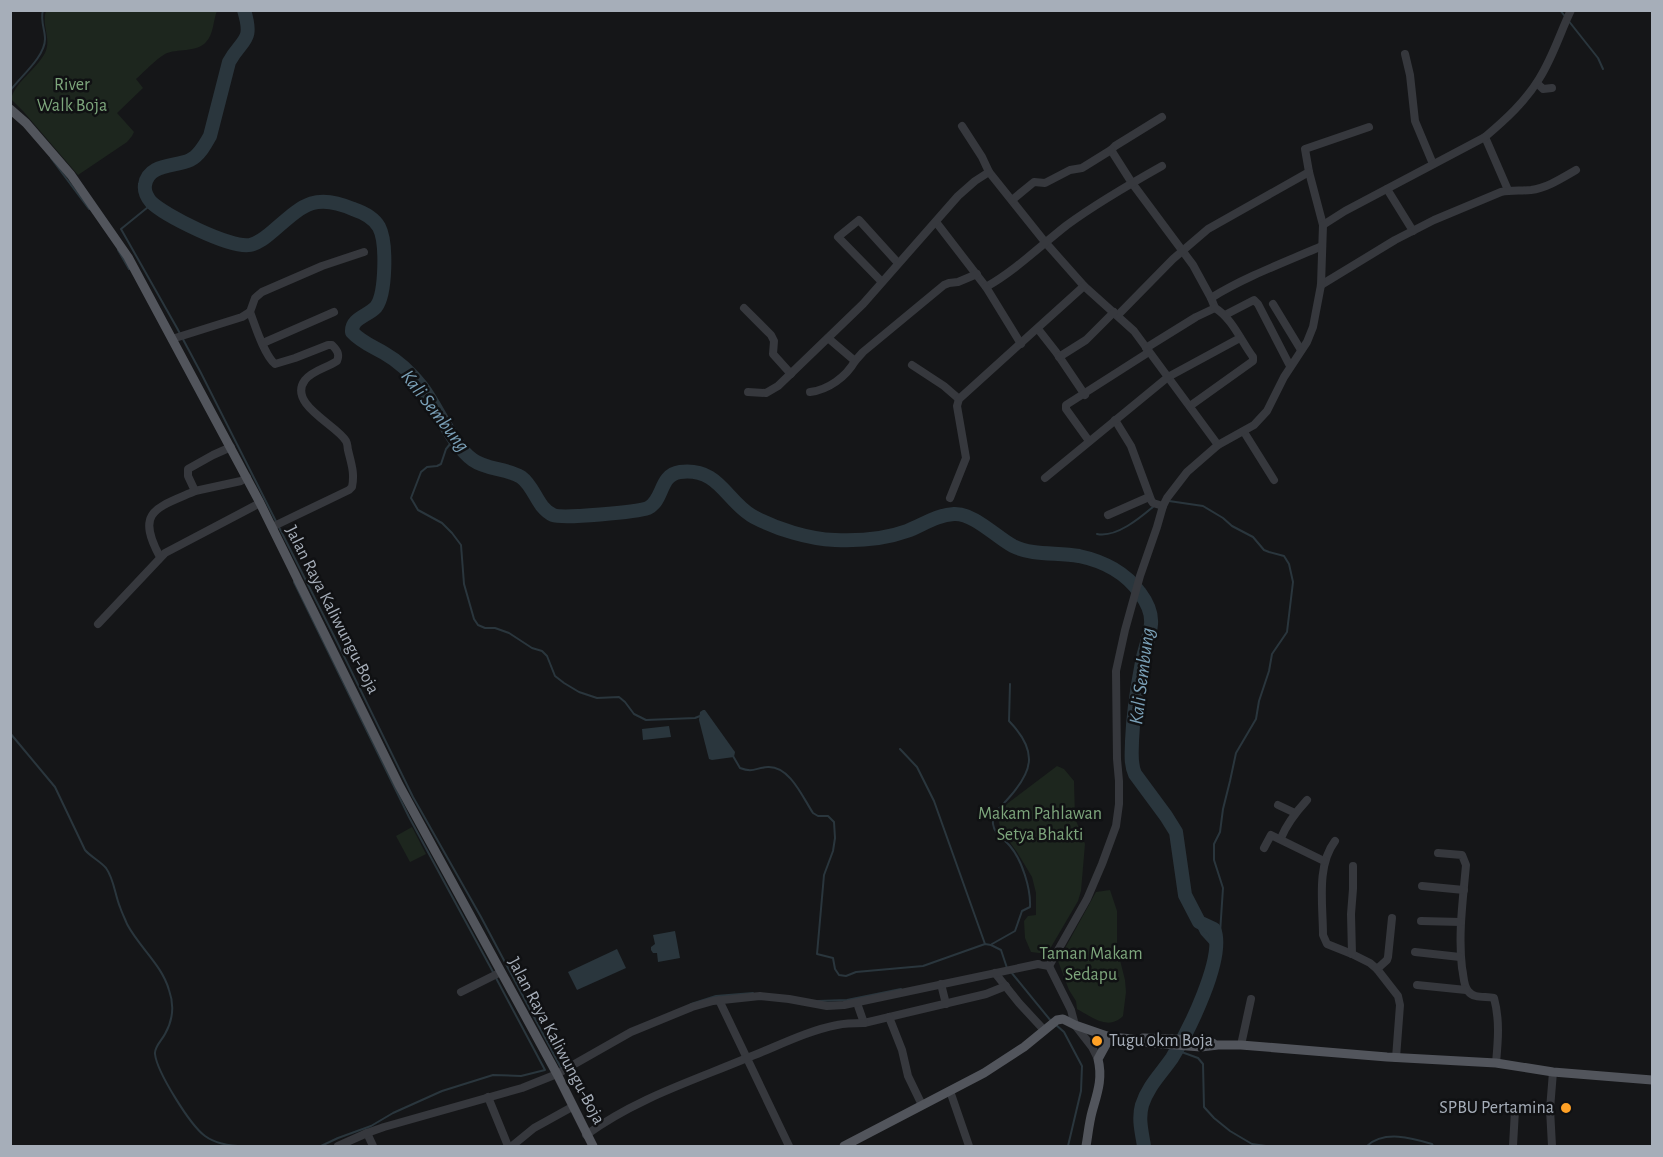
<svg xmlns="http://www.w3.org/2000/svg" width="1663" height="1157" viewBox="0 0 1663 1157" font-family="'Alegreya Sans',sans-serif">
<rect width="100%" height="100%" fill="#151618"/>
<g fill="#1d261e">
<path d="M46,11V10L217,11C213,20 214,34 206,42C196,53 177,48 165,54C155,60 145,71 136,79L143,88L117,113L134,132L132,136L127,142L78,175L23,111L11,99C16,81 36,70 45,53C52,39 41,25 46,11Z"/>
<path d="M1057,766L1064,769L1074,781L1075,818L1085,844L1081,891L1078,901L1047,954L1031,952L1025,938L1024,921L1028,916L1036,915V893L1032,877L1017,852L1001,830L997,816L1008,803Z"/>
<path d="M412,827L426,854L410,862L396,836Z"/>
<path d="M1110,890L1117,911V948L1125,980L1126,992L1123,1016C1108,1031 1092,1017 1077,1009L1076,1001L1069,990L1058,961L1096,892Z"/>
</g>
<g fill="#2a363d">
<path d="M703,710H705L735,752L734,757L712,760L709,759L699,720L700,712Z"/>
<path d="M669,726L671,737L643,740L642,729Z"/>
<path d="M675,931L680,958L658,962L657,953H653L651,950V947L655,944L653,935Z"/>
<path d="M617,949L626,968L577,990L568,972Z"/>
</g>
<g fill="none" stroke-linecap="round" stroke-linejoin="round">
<g stroke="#2a363d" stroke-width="2">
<path d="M1560,10L1598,58L1603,69"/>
<path d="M10,91C20,77 45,57 45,39C45,29 40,21 43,10"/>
<path d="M51,158L89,209"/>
<path d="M153,203L121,229L177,328L201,373L337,642L413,797L481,917L561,1068"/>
<path d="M118,250L129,269"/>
<path d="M455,438L446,449L441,464L437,466L427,467L421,472L411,498L418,510L442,523L452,533L461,545L464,584L474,619L478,625L485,628H495L509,633L532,648L542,651L547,656L555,676L564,683L579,692L597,698L619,697L625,702L634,714L646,720L695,718L700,716"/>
<path d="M1169,501L1203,506L1223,518L1232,526L1253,537L1264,550L1269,552L1284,556L1289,564L1293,582L1287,632L1272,654L1269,671L1259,701L1256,719L1236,753L1230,781L1223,809L1220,832L1214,844V860L1223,888L1220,933L1217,935"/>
<path d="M1097,534C1116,538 1140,518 1154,506"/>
<path d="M294,582L409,817L493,972"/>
<path d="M10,733L55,787L85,850C91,857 100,861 106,868C114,879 115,895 120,907C122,913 125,919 127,924C139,947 162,965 169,990C174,1004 173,1020 165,1034C162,1040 154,1047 155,1054C157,1072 190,1125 205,1136C216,1144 231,1146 244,1146"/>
<path d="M900,749L917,767L934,801L985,944"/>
<path d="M733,756L740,768C753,773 755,768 768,767C790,766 803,798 813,813L818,816H828L834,822L835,838L833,851L824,875L817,954L833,958L835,969L839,975L846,976L856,972L923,966L985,944L991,945L1001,950L1007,968"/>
<path d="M992,944L1015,931L1022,911L1030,907C1031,889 1022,860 1010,846C1004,839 994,834 993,824C992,814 1000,807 1006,801C1033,772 1039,752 1009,721L1010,684"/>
<path d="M1011,972L1051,1021"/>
<path d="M818,1001L847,1000L901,989"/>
<path d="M691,1004L716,996L753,993"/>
<path d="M1055,1024L1064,1032L1082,1066L1081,1091L1068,1146"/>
<path d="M1176,1050L1198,1058L1203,1064L1204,1107L1214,1118L1230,1131L1252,1144L1266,1146"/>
<path d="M321,1146L338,1138L371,1126L393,1113L442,1091L493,1075L521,1076L545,1070L496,978"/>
<path d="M1367,1146C1384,1130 1412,1138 1432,1144L1433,1146"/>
</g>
<path stroke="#2a363d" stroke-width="8" d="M1199,922L1204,932L1215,944"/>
<path stroke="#2a363d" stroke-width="14" d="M244,10C254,43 242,38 229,62L210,136C205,145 199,156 190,160C176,167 148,163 145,185C144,191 147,197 151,202C164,215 231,249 250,245C259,243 266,237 273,231C302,206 314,192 353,209C362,212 374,218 379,227C387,242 386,294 376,307C368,316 351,318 352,332C361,342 372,346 384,353C398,361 412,374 422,387C438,408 452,445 473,460C487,470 506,468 521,477C535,487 537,508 553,515C563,519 637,512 648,508C664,500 659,475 680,472C720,467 726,502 754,517C777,529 808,539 835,540C858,541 885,539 907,531C923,525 936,515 954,514C974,513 996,537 1013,546C1033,556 1057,552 1079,556C1103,561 1126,573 1140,593C1146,601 1152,613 1151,624C1150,637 1144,650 1142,662C1137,688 1133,715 1132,741C1132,752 1130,763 1135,774L1166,816L1176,832L1185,895L1199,922L1214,929C1226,957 1188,1032 1172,1058C1161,1074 1148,1086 1142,1105C1138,1119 1142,1133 1144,1146"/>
<g stroke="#36383d" stroke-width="8">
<path d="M1405,54L1410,75L1415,121L1433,164"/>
<path d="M1537,83L1543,89L1552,88"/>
<path d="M1162,117L1115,146L1111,150L1132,183L1193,265L1211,298"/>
<path d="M962,126L982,157L989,172L1045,242L1084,286L1134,331L1218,445"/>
<path d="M1485,137L1508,190"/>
<path d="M1387,189L1413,231"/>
<path d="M1012,200L1034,182L1045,183L1070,170L1082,168L1111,150"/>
<path d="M936,222L986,287C1016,270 1040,246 1067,225C1097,203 1130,184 1162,166"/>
<path d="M1323,225L1309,172L1305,149L1369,127"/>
<path d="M882,282L838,237L859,220L898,263"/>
<path d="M1321,285L1395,240L1434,220L1501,192C1511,190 1520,191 1531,190C1547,188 1562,178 1576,170"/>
<path d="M986,287L1021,344"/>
<path d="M1273,304L1301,350"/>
<path d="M744,308L771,335L774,341L773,354L791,374"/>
<path d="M250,312C255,325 264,355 275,364L295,358L328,345H332C337,350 340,354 337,361C327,368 313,370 305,380C287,404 337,425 346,441C348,445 347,445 348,450C351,463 355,473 352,487L349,490L272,527"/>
<path d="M1118,315L1173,259L1208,229L1309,172"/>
<path d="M1225,315L1254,300L1258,304L1290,366"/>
<path d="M1038,329L1056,352L1085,395"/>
<path d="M172,339L242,317L250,312L255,298L262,292L322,266L364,252"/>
<path d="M263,343L334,312"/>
<path d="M1146,348L1196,317L1215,308L1211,298C1245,277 1285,262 1322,246"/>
<path d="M1059,357L1086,340L1114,312"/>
<path d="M855,361L863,352L944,285L949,283L958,282L977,274"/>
<path d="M912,365L944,386L959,399"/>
<path d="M748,392L766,393L778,386L863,304L958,196L975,181L989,172"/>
<path d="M810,392C828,390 846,377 855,361L828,338"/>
<path d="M1190,406L1253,361V357C1241,341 1232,318 1215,308"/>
<path d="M1115,420L1131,446L1151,500L1153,503L1163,506"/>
<path d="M1244,432L1274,480"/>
<path d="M1089,441L1066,409V405L1149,352"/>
<path d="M1045,478L1168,377L1240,338"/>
<path d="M195,491L241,481L247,477"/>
<path d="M950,498L966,458L957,406L959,399L1084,286"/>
<path d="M1108,515L1149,497"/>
<path d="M160,557C135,511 156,508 195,491L188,476V469L213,455L231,447"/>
<path d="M98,624L165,553L260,503"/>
<path d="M1278,805L1295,813"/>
<path d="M1281,838C1287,823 1296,812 1307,800"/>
<path d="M1335,841C1316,866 1323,905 1323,935L1327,944L1352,954L1370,963L1377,969L1398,996L1400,1005L1396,1058"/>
<path d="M1264,848L1271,835L1324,861"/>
<path d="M1438,853L1462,855L1466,865C1463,899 1458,934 1462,968C1464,976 1463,985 1468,991C1474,999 1485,996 1494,998C1500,1020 1498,1041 1496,1063"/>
<path d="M1422,886L1464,890"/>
<path d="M1421,921L1461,922"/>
<path d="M1415,952L1460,957"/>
<path d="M1352,954L1351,914L1353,889V866"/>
<path d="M1049,966L1087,899L1102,864L1116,826L1119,804V781L1117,759L1116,671L1125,630L1140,576L1157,527L1163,506L1167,498L1187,472L1218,445L1254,425L1267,411L1284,377L1307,342L1313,327L1321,285L1323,225L1345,211L1485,137C1505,120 1525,102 1539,79C1553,57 1560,33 1571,10"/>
<path d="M1377,969L1387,960L1388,957L1392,918"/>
<path d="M995,973L1019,1003L1044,1030"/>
<path d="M941,984L946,1004"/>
<path d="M1417,985L1466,990"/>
<path d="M461,992L501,972"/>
<path d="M719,1000L789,1146"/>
<path d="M857,1003L864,1023L986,994L1006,986"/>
<path d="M889,1017L902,1050L908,1076L922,1105"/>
<path d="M1241,1045L1251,999"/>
<path d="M950,1091L969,1146"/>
<path d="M488,1097L508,1146"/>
<path d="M367,1133L373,1146"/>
<path d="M586,1135C635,1099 692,1081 747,1058C776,1047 806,1031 837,1025C846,1023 856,1023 864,1023"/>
<path d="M338,1146L367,1133L384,1127L522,1088L557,1074L631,1032L692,1007L713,1001L760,996L789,999L827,1006L844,1005L1038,964L1049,966L1071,1010L1075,1025L1092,1047L1098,1059"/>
<path d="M512,1146L534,1128L572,1107"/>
<path d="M1513,1146L1515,1110L1550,1109"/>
<path d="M1552,1146L1550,1109L1553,1072"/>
</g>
<g stroke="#52555c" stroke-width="9">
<path d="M10,109L26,123L71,175L128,257L260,503L399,785L557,1074L593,1146"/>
<path d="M1143,1038L1201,1040L1213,1043"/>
<path d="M844,1146L984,1073L1024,1047L1057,1020L1063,1019L1075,1025L1101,1034L1110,1037L1133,1039L1150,1043L1201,1047L1218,1045H1241L1387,1057L1496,1063L1553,1072L1652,1080"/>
<path d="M1086,1146C1088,1135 1089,1123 1092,1112C1097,1094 1103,1079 1098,1059L1110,1037"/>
</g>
</g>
<g fill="#ffa126" stroke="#101113" stroke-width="2">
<circle cx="1097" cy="1041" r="6"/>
<circle cx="1566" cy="1108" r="6"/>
</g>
<g text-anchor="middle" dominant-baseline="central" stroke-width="5" stroke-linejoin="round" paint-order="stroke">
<g font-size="18" fill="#7da67c" stroke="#101113">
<text x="72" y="85">River<tspan x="72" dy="21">Walk Boja</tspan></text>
<text x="1040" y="814">Makam Pahlawan<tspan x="1040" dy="21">Setya Bhakti</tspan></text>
<text x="1091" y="954">Taman Makam<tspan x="1091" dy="21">Sedapu</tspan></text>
</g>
<g font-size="18" fill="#a6aeb9" stroke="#101113">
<text transform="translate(332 610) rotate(63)">Jalan Raya Kaliwungu-Boja</text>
<text transform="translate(556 1041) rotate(62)">Jalan Raya Kaliwungu-Boja</text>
</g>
<g font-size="18" fill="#a6aeb9" stroke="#101113" text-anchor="start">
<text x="1109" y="1041">Tugu 0km Boja</text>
<text x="1554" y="1108" text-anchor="end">SPBU Pertamina</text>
</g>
<g font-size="20" font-style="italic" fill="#7aa0b7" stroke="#101113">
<text transform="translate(435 411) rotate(52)">Kali Sembung</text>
<text transform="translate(1142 676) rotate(-83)">Kali Sembung</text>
</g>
</g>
<rect width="1663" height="1157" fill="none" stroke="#a6aeb9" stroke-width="24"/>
</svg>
